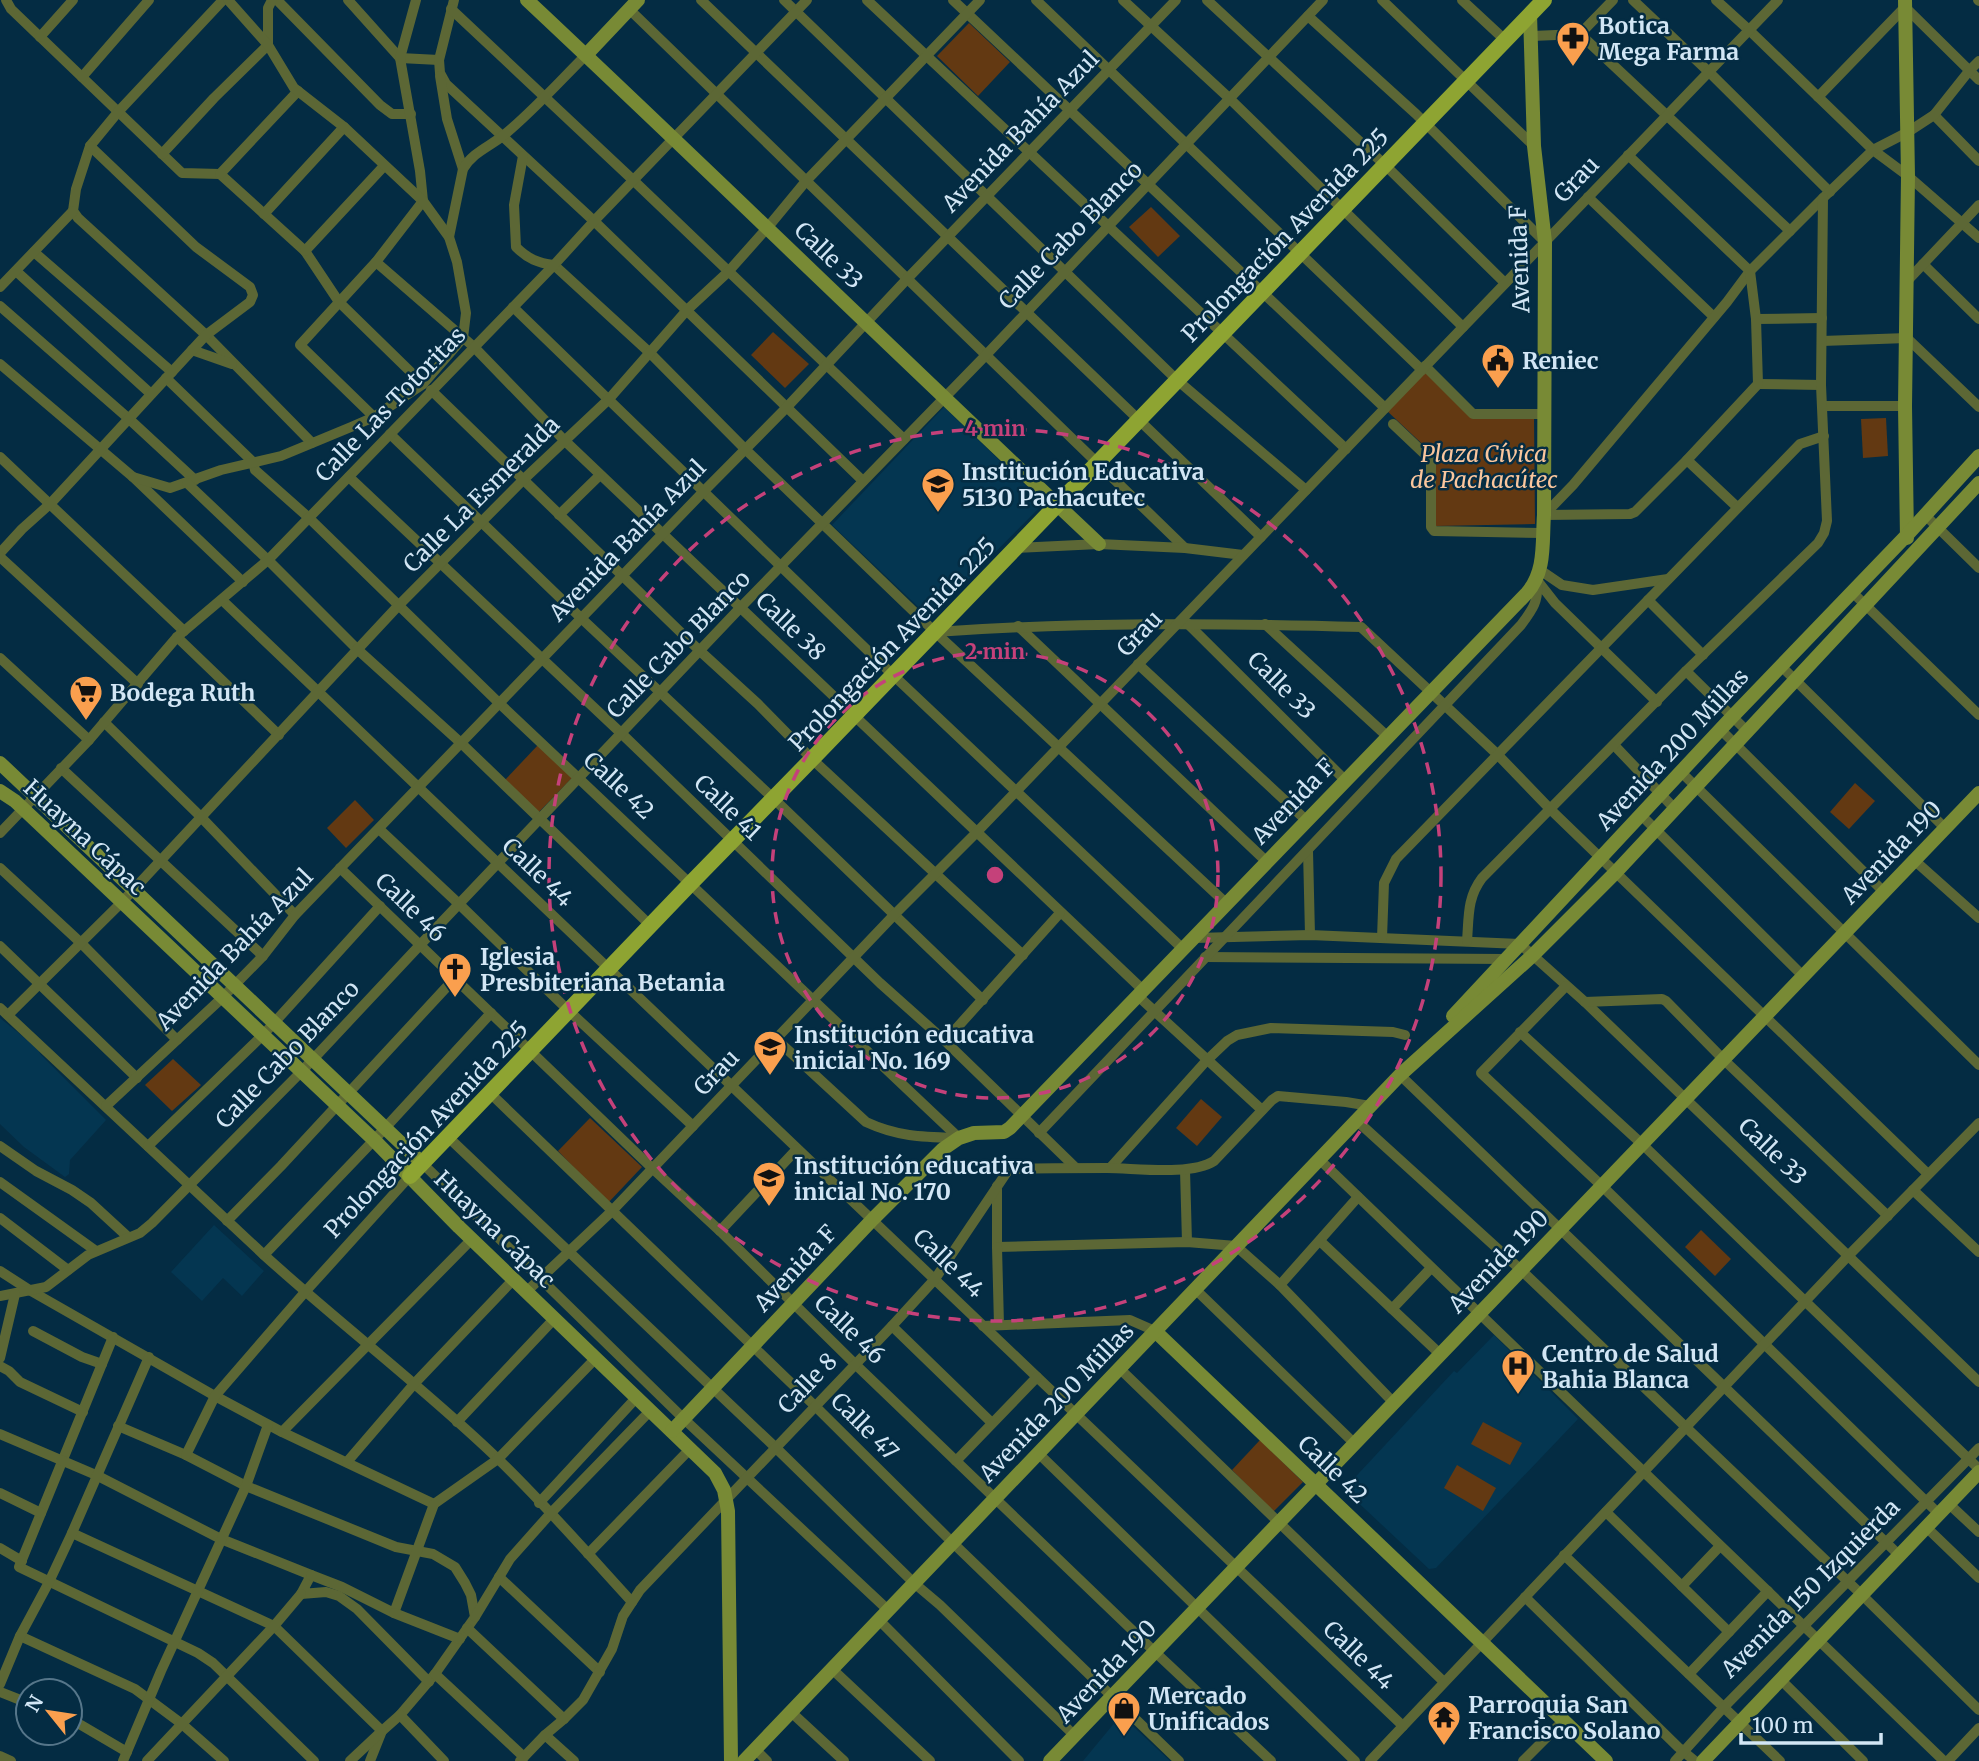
<svg xmlns="http://www.w3.org/2000/svg" width="1979" height="1761" viewBox="0 0 1979 1761" font-family="Merriweather,serif">
<rect width="100%" height="100%" fill="#042c43"/>
<g fill="#043651">
<path d="M944,407L1044,503L930,618L832,525Z"/>
<path d="M0,1018L37,1048L41,1055L106,1120L70,1160L69,1174L65,1177L24,1147L0,1124Z"/>
<path d="M214,1225L264,1271L242,1296L223,1278L202,1301L171,1272Z"/>
<path d="M1494,1335L1578,1419L1436,1568L1429,1569L1349,1494L1346,1487L1454,1371L1457,1373Z"/>
<path d="M1121,1715L1170,1761H1083Z"/>
</g>
<g fill="#633912">
<path d="M969,23L1010,62L978,96L937,56Z"/>
<path d="M1151,207L1180,236L1158,257L1129,227Z"/>
<path d="M773,332L809,364L785,388L751,355Z"/>
<path d="M1425,370L1473,416H1534L1535,524L1436,526L1434,455L1386,410Z"/>
<path d="M1886,418L1888,456L1863,458L1861,419Z"/>
<path d="M538,745L572,778L537,814L504,781Z"/>
<path d="M1855,783L1875,801L1849,829L1830,812Z"/>
<path d="M355,800L374,820L346,848L327,828Z"/>
<path d="M173,1059L201,1085L172,1111L145,1085Z"/>
<path d="M1201,1099L1222,1117L1197,1146L1176,1128Z"/>
<path d="M590,1118L642,1167L608,1203L558,1151Z"/>
<path d="M1701,1230L1731,1259L1715,1276L1685,1247Z"/>
<path d="M1483,1422L1522,1443L1510,1465L1471,1444Z"/>
<path d="M1260,1440L1303,1482L1273,1512L1232,1470Z"/>
<path d="M1457,1465L1496,1488L1483,1511L1444,1488Z"/>
</g>
<g fill="none" stroke-linecap="round" stroke-linejoin="round">
<g stroke="#5c6735" stroke-width="10">
<path d="M6,0L11,9L182,173L220,174L305,251L339,302L423,384"/>
<path d="M223,0L118,112L90,146L76,189L73,211L78,218L206,335L312,443"/>
<path d="M277,0L380,105L392,114H411"/>
<path d="M348,0L400,58L439,60"/>
<path d="M454,0L439,60L440,73L446,84L594,221L863,481"/>
<path d="M701,0L1261,537"/>
<path d="M784,0L1177,380L1306,490"/>
<path d="M867,0L1346,449"/>
<path d="M953,0L1385,408"/>
<path d="M1036,0L1422,370"/>
<path d="M1123,0L1229,98L1463,327"/>
<path d="M1207,0L1385,165L1505,283"/>
<path d="M1382,0L1534,146"/>
<path d="M1462,0L1505,40"/>
<path d="M1633,0L1709,72L1830,192"/>
<path d="M1716,0L1749,30L1873,150L1908,176L1979,238"/>
<path d="M1978,0L1979,1"/>
<path d="M1905,7L1979,80"/>
<path d="M451,9L633,180L904,439"/>
<path d="M629,9L1185,548"/>
<path d="M1308,16L1416,114L1545,242"/>
<path d="M1580,34L1790,231"/>
<path d="M1532,36L1580,34L1613,0"/>
<path d="M40,37L73,0"/>
<path d="M440,76L447,119L463,169"/>
<path d="M82,77L149,0"/>
<path d="M1818,97L1906,6"/>
<path d="M1934,115L1979,161"/>
<path d="M162,154L214,98L268,45V8L272,0"/>
<path d="M523,156L514,205L516,247C528,259 538,263 554,265L649,352L745,449L935,632L1227,904"/>
<path d="M220,174L298,91"/>
<path d="M1588,197L1714,317"/>
<path d="M264,214L344,127"/>
<path d="M449,237L463,169C473,152 489,147 504,135C533,111 559,82 586,55"/>
<path d="M305,251L384,166"/>
<path d="M34,252L172,372"/>
<path d="M376,262L474,347L564,440L1143,990"/>
<path d="M1923,264L1979,319"/>
<path d="M16,271L151,394"/>
<path d="M1908,280L1979,205"/>
<path d="M0,287L73,211"/>
<path d="M0,306L128,418L195,480"/>
<path d="M513,307L893,675L1183,949"/>
<path d="M1756,319L1822,318"/>
<path d="M1822,341L1907,338L1979,407"/>
<path d="M192,350L232,364"/>
<path d="M0,364L133,477L243,582"/>
<path d="M1425,366L1473,414H1544"/>
<path d="M166,378L253,462L255,470L308,517L499,703L959,1138"/>
<path d="M1758,384L1821,385"/>
<path d="M431,390L700,651L758,704L812,759L1023,955"/>
<path d="M1822,406H1905"/>
<path d="M374,417L300,345L376,262L423,201L420,171L400,58L416,0"/>
<path d="M1393,424L1431,460V527L1434,531L1543,533"/>
<path d="M390,434L581,618L774,799L983,1000"/>
<path d="M0,457L184,631"/>
<path d="M1687,460L1737,507"/>
<path d="M133,477L170,488L221,470L281,456L351,427L374,417L423,384L463,338L466,313L457,262L449,237L423,201L344,127L294,88L268,45L228,0"/>
<path d="M349,477L622,734L880,983L945,1041L1076,1168"/>
<path d="M187,483L268,560L357,649L461,743L651,926"/>
<path d="M559,515L600,475"/>
<path d="M1544,515L1573,485L1727,302L1750,271L1823,198L1873,150L1908,132L1934,115L1969,71L1979,61"/>
<path d="M1544,515L1630,514L1635,512L1687,460L1758,384L1756,319L1750,271L1628,155"/>
<path d="M1925,515L1979,568"/>
<path d="M1015,548L1099,544L1185,548L1243,555"/>
<path d="M0,553L22,529L51,503L206,335L250,302L253,295L250,287L196,247L90,146"/>
<path d="M0,557L138,684"/>
<path d="M1540,570L1562,585L1593,590L1668,579"/>
<path d="M1537,580L1555,603L1657,702"/>
<path d="M1852,592L1979,715"/>
<path d="M222,600L1403,1726"/>
<path d="M1648,600L1703,655"/>
<path d="M1187,623L1345,780"/>
<path d="M1265,624L1388,737"/>
<path d="M1018,626L1267,862"/>
<path d="M935,632C1077,622 1219,623 1361,627L1497,754L1551,810L1928,1174"/>
<path d="M177,637L279,735"/>
<path d="M0,658L89,740"/>
<path d="M1138,664L1306,820"/>
<path d="M1781,666L1945,828"/>
<path d="M1686,671L1747,731"/>
<path d="M104,722L200,816L295,915"/>
<path d="M1721,730L1884,892"/>
<path d="M1614,745L1675,809"/>
<path d="M61,768L263,956"/>
<path d="M1681,772L1979,1065"/>
<path d="M1641,815L1803,976"/>
<path d="M379,829L459,904L569,1011L693,1126"/>
<path d="M0,833L89,740L177,637L268,560L554,265L594,221L807,0"/>
<path d="M1308,851L1310,935"/>
<path d="M1914,860L1979,918"/>
<path d="M0,868L81,943L177,1040"/>
<path d="M340,868L653,1169L720,1231L855,1364L1155,1652L1271,1761"/>
<path d="M1195,938L1310,935L1520,944L1585,1002L1979,1382"/>
<path d="M1382,938L1384,883L1396,859L1800,444L1824,436"/>
<path d="M1467,941C1469,916 1467,898 1482,878L1686,671L1818,543L1824,533L1827,521L1821,385L1823,198"/>
<path d="M0,946L137,1078"/>
<path d="M1205,957L1506,959"/>
<path d="M1566,986L1481,1073L1602,1186L1939,1514"/>
<path d="M1138,996L1262,1110"/>
<path d="M1585,1002L1662,999L1666,1001L1723,1059L1888,1216"/>
<path d="M0,1008L264,1255C340,1324 422,1386 497,1458C543,1502 588,1554 632,1602"/>
<path d="M8,1015L122,902L398,606L523,480L609,399L687,310L728,272L768,227L806,181L980,0"/>
<path d="M1520,1032L1642,1144L1979,1469"/>
<path d="M777,1040L866,1122C898,1137 924,1137 959,1138"/>
<path d="M945,1041L1060,913"/>
<path d="M1400,1075L1899,1555"/>
<path d="M490,1093L815,1406L953,1543L1179,1761"/>
<path d="M106,1106L222,998L263,956L295,915L703,492L787,407L907,279L1176,0"/>
<path d="M1356,1120L1521,1270L1861,1594L1979,1710"/>
<path d="M1039,1133L1521,625C1533,609 1539,601 1537,580"/>
<path d="M448,1137L775,1447L914,1583L940,1605L1075,1736"/>
<path d="M0,1146L36,1171L72,1190L91,1203L128,1237"/>
<path d="M148,1146L263,1035L380,906"/>
<path d="M1319,1159L1944,1761"/>
<path d="M422,1163L684,1419L888,1610"/>
<path d="M1110,1168L1207,1060L1227,1041L1237,1035L1271,1028L1393,1032L1405,1035"/>
<path d="M1185,1170L1187,1242"/>
<path d="M0,1182L96,1251"/>
<path d="M997,1186V1247L1187,1242L1236,1246L1280,1285L1393,1402"/>
<path d="M1913,1190L1979,1252"/>
<path d="M0,1218L68,1270"/>
<path d="M227,1221L281,1166L455,978"/>
<path d="M720,1231L797,1149"/>
<path d="M1320,1241L1440,1354"/>
<path d="M997,1247L999,1325"/>
<path d="M264,1255L374,1140L491,1013"/>
<path d="M0,1271L31,1291L215,1396L282,1432L434,1504"/>
<path d="M1280,1285L1358,1197"/>
<path d="M1195,1289L1354,1443"/>
<path d="M526,1292L611,1212L894,915L976,833L1778,0"/>
<path d="M0,1296L46,1287L88,1255L140,1233L152,1223L302,1071L420,945L741,607L986,355L1323,0"/>
<path d="M1392,1309L1431,1268"/>
<path d="M892,1326L992,1423"/>
<path d="M983,1326L1130,1320L1155,1331"/>
<path d="M33,1331L82,1357L102,1364"/>
<path d="M113,1337L19,1567L198,1653L213,1663L314,1761"/>
<path d="M0,1358L15,1294"/>
<path d="M0,1366L9,1371L20,1382L83,1412"/>
<path d="M1119,1368L1444,1682"/>
<path d="M457,1422L555,1318"/>
<path d="M118,1426L186,1455L246,1486L396,1547L433,1554L455,1567L465,1583L471,1595L475,1617L435,1674L400,1715L382,1731L370,1761"/>
<path d="M282,1432L472,1239"/>
<path d="M0,1434L96,1475L221,1539L311,1575L301,1594L326,1592L339,1596L357,1609L429,1682"/>
<path d="M1038,1453L1355,1761"/>
<path d="M186,1455L215,1396L305,1292L410,1176"/>
<path d="M956,1461L1037,1377"/>
<path d="M347,1462L414,1384L513,1280"/>
<path d="M0,1493L41,1513"/>
<path d="M539,1503L637,1397"/>
<path d="M1949,1504L1979,1532"/>
<path d="M1606,1512L1729,1632"/>
<path d="M1926,1527L1979,1578"/>
<path d="M72,1533L274,1626L382,1731L350,1761"/>
<path d="M0,1548L22,1561"/>
<path d="M588,1554L690,1449"/>
<path d="M1564,1555L1780,1761"/>
<path d="M311,1575L342,1587L394,1613L434,1504L498,1459L596,1358"/>
<path d="M499,1577L600,1672"/>
<path d="M1682,1586L1720,1546"/>
<path d="M1525,1597L1678,1747L1695,1761"/>
<path d="M394,1613L460,1639"/>
<path d="M475,1617L510,1559L550,1514L651,1410"/>
<path d="M879,1620L1019,1761"/>
<path d="M467,1628L564,1719"/>
<path d="M20,1636L135,1689L182,1724L224,1761"/>
<path d="M832,1669L930,1761"/>
<path d="M435,1674L524,1757"/>
<path d="M1689,1674L1768,1591"/>
<path d="M1780,1679L1863,1761"/>
<path d="M0,1684L20,1636L49,1582L72,1533L149,1357"/>
<path d="M0,1692L28,1703"/>
<path d="M791,1712L844,1761"/>
<path d="M400,1715L444,1761"/>
<path d="M70,1720L81,1725L127,1752"/>
<path d="M545,1735L574,1761"/>
<path d="M755,1749L767,1761"/>
<path d="M0,1756L11,1761"/>
<path d="M123,1761L161,1671L246,1486L268,1425"/>
<path d="M147,1761L274,1626L301,1594"/>
<path d="M520,1761L545,1735L564,1719L583,1700L612,1649L623,1616L640,1590L892,1326L935,1279L1009,1169C1041,1168 1074,1168 1107,1168C1135,1168 1191,1176 1214,1161L1272,1100L1278,1096L1346,1102L1370,1106"/>
<path d="M1370,1761L1848,1256L1979,1123"/>
<path d="M1523,1761L1563,1721"/>
<path d="M1675,1761L1724,1707L1979,1448"/>
<path d="M1948,1761L1979,1728"/>
</g>
<g stroke="#788a35" stroke-width="14">
<path d="M527,0C719,180 907,364 1099,544"/>
<path d="M1905,0L1908,176L1905,406L1907,538"/>
<path d="M586,55L638,0"/>
<path d="M0,763L422,1163"/>
<path d="M0,791L15,801L374,1140L459,1227L715,1473L724,1490L728,1511L731,1761"/>
<path d="M1453,1016L1732,717L1907,535L1979,456"/>
<path d="M1155,1331L1606,1761"/>
<path d="M672,1431L873,1219L943,1149L959,1138L974,1133L1004,1132L1010,1128L1527,593C1546,571 1542,543 1544,515L1545,242L1534,146L1530,14"/>
<path d="M744,1761L1400,1075L1532,956L1616,872L1979,483"/>
<path d="M1050,1761L1979,793"/>
<path d="M1703,1761L1979,1472"/>
</g>
<path stroke="#8ea432" stroke-width="16" d="M410,1176L690,884L812,759L1544,0"/>
</g>
<g fill="none" stroke="#c5417a" stroke-width="3.5" stroke-dasharray="12 9">
<circle cx="995" cy="875" r="223"/>
<circle cx="995" cy="875" r="446"/>
</g>
<defs>
<symbol id="pharmacy-pin" viewBox="-11 -11 22 30"><path d="M0 17L-7.5 6A9.5 9.5 0 1 1 7.5 6Z" fill="#fa9f4e" stroke="#042c43"/><path d="M-2-6h4v4h4v4h-4v4h-4v-4h-4v-4h4Z" fill="#111"/></symbol>
<symbol id="civic-pin" viewBox="-11 -11 22 30"><path d="M0 17L-7.5 6A9.5 9.5 0 1 1 7.5 6Z" fill="#fa9f4e" stroke="#042c43"/><path d="M-.6-6.5H3V-4.5H.6V-3L4-1V1h2V6H-6V1h2V-1L-.6-3ZM-1.2 2.5V6h2.4V2.5Z" fill="#111"/></symbol>
<symbol id="school-pin" viewBox="-11 -11 22 30"><path d="M0 17L-7.5 6A9.5 9.5 0 1 1 7.5 6Z" fill="#fa9f4e" stroke="#042c43"/><path d="M0-5L7-2L0 1L-7-2ZM-4 1L0 2.5L4 1V4Q0 6-4 4Z" fill="#111"/></symbol>
<symbol id="supermarket-pin" viewBox="-11 -11 22 30"><path d="M0 17L-7.5 6A9.5 9.5 0 1 1 7.5 6Z" fill="#fa9f4e" stroke="#042c43"/><path d="M-6-5.5h2.5l.6 2H6L4.5 2H-2.5L-4.4-4H-6ZM-1.5 3.2a1.3 1.3 0 1 0 .1 0ZM3 3.2a1.3 1.3 0 1 0 .1 0Z" fill="#111"/></symbol>
<symbol id="church-pin" viewBox="-11 -11 22 30"><path d="M0 17L-7.5 6A9.5 9.5 0 1 1 7.5 6Z" fill="#fa9f4e" stroke="#042c43"/><path d="M-1.2-6h2.4v3.5h3.3v2.4h-3.3V6h-2.4V-.1h-3.3v-2.4h3.3Z" fill="#111"/></symbol>
<symbol id="hospital-pin" viewBox="-11 -11 22 30"><path d="M0 17L-7.5 6A9.5 9.5 0 1 1 7.5 6Z" fill="#fa9f4e" stroke="#042c43"/><path d="M-5-5h3v3.5h4V-5h3V5h-3V1.5h-4V5h-3Z" fill="#111"/></symbol>
<symbol id="shop-pin" viewBox="-11 -11 22 30"><path d="M0 17L-7.5 6A9.5 9.5 0 1 1 7.5 6Z" fill="#fa9f4e" stroke="#042c43"/><path d="M-5-2.5h2.3a2.7 3.5 0 0 1 5.4 0H5L5.5 6h-11ZM-1.5-2.5h3a1.5 2.3 0 0 0-3 0Z" fill="#111"/></symbol>
<symbol id="temple-pin" viewBox="-11 -11 22 30"><path d="M0 17L-7.5 6A9.5 9.5 0 1 1 7.5 6Z" fill="#fa9f4e" stroke="#042c43"/><path d="M0-6L5-2H3V0L6.5 2.5H4V6H1.5V3h-3V6H-4V2.5H-6.5L-3 0V-2H-5Z" fill="#111"/></symbol>
</defs>
<g fill-rule="evenodd">
<use href="#pharmacy-pin" x="1554" y="19" width="38" height="52"/>
<use href="#civic-pin" x="1479" y="341" width="38" height="52"/>
<use href="#school-pin" x="919" y="465" width="38" height="52"/>
<use href="#supermarket-pin" x="67" y="673" width="38" height="52"/>
<use href="#church-pin" x="436" y="950" width="38" height="52"/>
<use href="#school-pin" x="751" y="1028" width="38" height="52"/>
<use href="#school-pin" x="750" y="1159" width="38" height="52"/>
<use href="#hospital-pin" x="1499" y="1347" width="38" height="52"/>
<use href="#shop-pin" x="1105" y="1689" width="38" height="52"/>
<use href="#temple-pin" x="1425" y="1698" width="38" height="52"/>
</g>
<g text-anchor="middle" dominant-baseline="central" stroke-width="5" stroke-linejoin="round" paint-order="stroke">
<g font-size="23" font-weight="bold" fill="#d2e6f5" stroke="#042c43" text-anchor="start">
<text x="1598" y="25">Botica<tspan x="1598" dy="26">Mega Farma</tspan></text>
<text x="1522" y="360">Reniec</text>
<text x="962" y="471">Institución Educativa<tspan x="962" dy="26">5130 Pachacutec</tspan></text>
<text x="110" y="692">Bodega Ruth</text>
<text x="480" y="956">Iglesia<tspan x="480" dy="26">Presbiteriana Betania</tspan></text>
<text x="794" y="1034">Institución educativa<tspan x="794" dy="26">inicial No. 169</tspan></text>
<text x="794" y="1165">Institución educativa<tspan x="794" dy="26">inicial No. 170</tspan></text>
<text x="1542" y="1353">Centro de Salud<tspan x="1542" dy="26">Bahia Blanca</tspan></text>
<text x="1148" y="1695">Mercado<tspan x="1148" dy="26">Unificados</tspan></text>
<text x="1468" y="1704">Parroquia San<tspan x="1468" dy="26">Francisco Solano</tspan></text>
</g>
<g font-size="23" fill="#d2e6f5" stroke="#042c43">
<text transform="translate(1020 131) rotate(-46)">Avenida Bahía Azul</text>
<text transform="translate(1576 179) rotate(-46)">Grau</text>
<text transform="translate(1070 235) rotate(-46)">Calle Cabo Blanco</text>
<text transform="translate(1285 235) rotate(-46)">Prolongación Avenida 225</text>
<text transform="translate(829 255) rotate(44)">Calle 33</text>
<text transform="translate(1519 259) rotate(-92)">Avenida F</text>
<text transform="translate(390 404) rotate(-46)">Calle Las Totoritas</text>
<text transform="translate(481 494) rotate(-45)">Calle La Esmeralda</text>
<text transform="translate(627 540) rotate(-46)">Avenida Bahía Azul</text>
<text transform="translate(791 626) rotate(44)">Calle 38</text>
<text transform="translate(1139 633) rotate(-46)">Grau</text>
<text transform="translate(678 644) rotate(-46)">Calle Cabo Blanco</text>
<text transform="translate(892 644) rotate(-46)">Prolongación Avenida 225</text>
<text transform="translate(1282 685) rotate(45)">Calle 33</text>
<text transform="translate(1672 749) rotate(-47)">Avenida 200 Millas</text>
<text transform="translate(619 785) rotate(43)">Calle 42</text>
<text transform="translate(1293 801) rotate(-46)">Avenida F</text>
<text transform="translate(728 807) rotate(44)">Calle 41</text>
<text transform="translate(85 837) rotate(43)">Huayna Cápac</text>
<text transform="translate(1891 852) rotate(-46)">Avenida 190</text>
<text transform="translate(538 872) rotate(44)">Calle 44</text>
<text transform="translate(411 907) rotate(44)">Calle 46</text>
<text transform="translate(234 949) rotate(-46)">Avenida Bahía Azul</text>
<text transform="translate(287 1054) rotate(-46)">Calle Cabo Blanco</text>
<text transform="translate(716 1072) rotate(-46)">Grau</text>
<text transform="translate(426 1129) rotate(-47)">Prolongación Avenida 225</text>
<text transform="translate(1773 1151) rotate(44)">Calle 33</text>
<text transform="translate(495 1229) rotate(44)">Huayna Cápac</text>
<text transform="translate(1498 1261) rotate(-46)">Avenida 190</text>
<text transform="translate(949 1263) rotate(44)">Calle 44</text>
<text transform="translate(795 1268) rotate(-47)">Avenida F</text>
<text transform="translate(850 1329) rotate(44)">Calle 46</text>
<text transform="translate(807 1383) rotate(-46)">Calle 8</text>
<text transform="translate(1056 1402) rotate(-46)">Avenida 200 Millas</text>
<text transform="translate(865 1426) rotate(45)">Calle 47</text>
<text transform="translate(1333 1469) rotate(44)">Calle 42</text>
<text transform="translate(1810 1588) rotate(-45)">Avenida 150 Izquierda</text>
<text transform="translate(1359 1655) rotate(44)">Calle 44</text>
<text transform="translate(1106 1671) rotate(-46)">Avenida 190</text>
</g>
<g font-size="23" font-style="italic" fill="#fac69d" stroke="#042c43">
<text x="1484" y="453">Plaza Cívica<tspan x="1484" dy="26">de Pachacútec</tspan></text>
</g>
</g>
<circle cx="995" cy="875" r="10" fill="#c5417a" stroke="#042c43" stroke-width="3.5"/>
<g font-size="21" text-anchor="middle" font-weight="bold" fill="#c5417a" stroke="#042c43" stroke-width="5" stroke-linejoin="round" paint-order="stroke">
<text x="995" y="436">4 min</text>
<text x="995" y="659">2 min</text>
</g>
<g transform="translate(49 1712) rotate(300)"><circle r="33" fill="#042c43" stroke="#56768a" stroke-width="2"/>
<path d="M0-5L12 26L0 18L-12 26Z" fill="#fa9f4e"/>
<text y="-10" font-size="19" font-weight="bold" text-anchor="middle" fill="#d2e6f5">N</text>
</g>
<path d="M1741 1733v10h140v-10" fill="none" stroke="#d2e6f5" stroke-width="3.5"/>
<text x="1752" y="1733" font-size="21" fill="#d2e6f5" stroke="#042c43" stroke-width="5" paint-order="stroke">100 m</text>
</svg>
